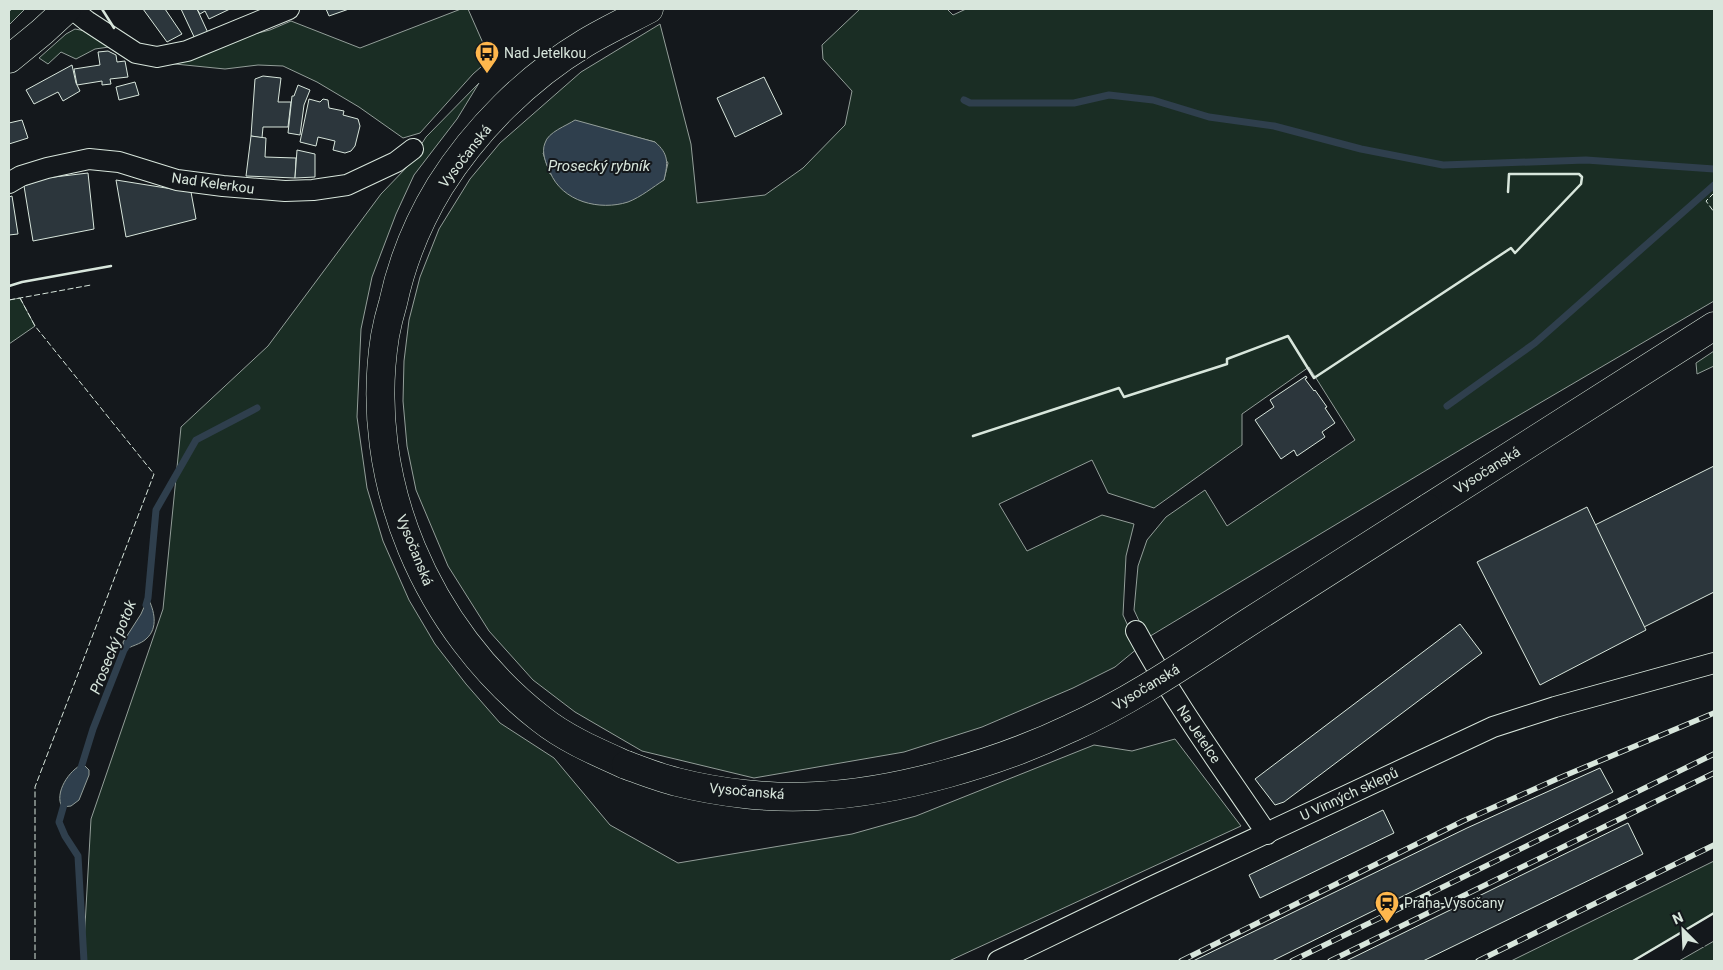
<svg xmlns="http://www.w3.org/2000/svg" width="1723" height="970" viewBox="0 0 1723 970" font-family="Roboto,sans-serif">
<rect width="100%" height="100%" fill="#14181c"/>
<g fill="#1a2d24" stroke="#939e99" fill-rule="evenodd">
<path d="M12,9H25L9,25V12Z"/>
<path d="M461,9H468L490,59L473,74L420,133L403,138L359,107L317,82L283,66L258,65L225,69L165,63L234,39L270,30L291,21L360,48Z"/>
<path d="M860,9H947L953,15L966,9H1714V301L1475,441L1147,638L1134,610L1138,566L1147,540L1166,517L1205,490L1227,526L1355,440L1309,367L1242,414V445L1154,508L1108,493L1092,460L999,504L1027,551L1102,515L1134,524L1126,556L1123,615L1138,648L1115,667L1073,688L982,727L904,752L754,778L642,751L575,712L533,680L489,631L448,566L416,490L407,446L403,401L404,361L409,320L420,277L439,229L470,179L500,143L581,72L660,24L691,144L697,203L765,195L803,168L845,125L852,91L823,59L822,45ZM575,121L655,142L668,163L664,180L550,174L543,153Z"/>
<path d="M75,29L91,32L109,47L95,49L76,59L61,52L48,64L39,58L66,34Z"/>
<path d="M479,83L457,119L414,175L396,214L372,277L361,329L357,417L367,488L383,541L409,600L435,644L466,684L500,723L554,758L610,825L678,863L852,834L916,816L1094,745L1132,751L1175,739L1241,826L949,961H83L91,819L163,609L181,427L268,346L381,194L407,167L426,137Z"/>
<path d="M20,298L35,326L9,344V300Z"/>
<path d="M1714,351V366L1697,374L1696,363Z"/>
<path d="M1714,861V913L1633,961H1511Z"/>
<path d="M1714,941V960L1711,961H1679Z"/>
</g>
<g fill="#2f3f4d" stroke="#939e99">
<path d="M575,120L655,142C669,154 668,163 664,180C653,187 641,197 628,202C600,211 562,202 550,172C546,164 541,152 545,143C548,132 566,126 575,120Z"/>
<path d="M148,598C154,610 159,628 146,639C141,644 131,646 124,650L123,642L141,614Z"/>
<path d="M83,764L89,770V775L79,800L71,806L62,807C54,793 69,770 83,764Z"/>
</g>
<g fill="none" stroke-linecap="round" stroke-linejoin="round">
<g stroke="#2f3f4d" stroke-width="7">
<path d="M964,100L970,103H1074L1109,95L1153,100L1209,117L1274,126L1361,149L1443,165L1586,160L1714,169"/>
<path d="M1447,406L1535,343L1714,185"/>
<path d="M146,605L148,598L156,510L196,440L257,408"/>
<path d="M80,771L93,729L124,650L128,644"/>
<path d="M65,801L59,822L65,836L78,856L84,961"/>
</g>
</g>
<g fill="#2c363c" stroke="#d8e6dc">
<path d="M143,9H165L182,34L167,42Z"/>
<path d="M181,9H197L209,35L196,41Z"/>
<path d="M197,9H230L209,19L205,11L200,14Z"/>
<path d="M326,9H349L329,16Z"/>
<path d="M108,51L116,55L117,62L125,61L128,77L110,79L111,84L102,85V81L77,85L74,69L100,65L98,52Z"/>
<path d="M72,65L76,83L80,91L63,101L58,92L34,104L26,90Z"/>
<path d="M263,76L281,78L278,102H291L288,127H263L262,138L251,136L255,79Z"/>
<path d="M764,77L782,114L735,137L717,98Z"/>
<path d="M135,82L139,95L119,100L116,87Z"/>
<path d="M298,85L310,90L304,105L300,135L288,133L292,96H294Z"/>
<path d="M309,99L320,102L323,99L328,100L329,108L344,111L343,115L358,119L360,126L355,146L351,151L345,153L333,150L335,141L318,137L316,146L300,142Z"/>
<path d="M22,120L28,138L9,144V123Z"/>
<path d="M251,136L266,138L265,157L296,158L295,178L246,176Z"/>
<path d="M297,150L315,154V177L295,178Z"/>
<path d="M88,173L94,229L33,241L24,186L46,178Z"/>
<path d="M116,180L191,192L196,219L126,237Z"/>
<path d="M12,196L18,234L9,235V197Z"/>
<path d="M1306,376L1307,378L1305,379L1314,391L1315,390L1327,407L1325,408L1335,423L1322,432L1325,437L1297,456L1294,450L1281,459L1255,420L1274,407L1270,400Z"/>
<path d="M1714,466V592L1644,627L1595,525Z"/>
<path d="M1587,507L1646,630L1540,685L1477,562Z"/>
<path d="M1460,624L1482,653L1284,802L1275,805L1255,779Z"/>
<path d="M1600,768L1613,792L1272,961H1193L1467,828Z"/>
<path d="M1383,810L1394,833L1260,898L1249,875Z"/>
<path d="M1628,823L1643,854L1423,961H1346Z"/>
</g>
<g fill="none" stroke-linecap="round" stroke-linejoin="round">
<defs>
<g id="minor">
<path d="M72,9L87,21L136,53L157,57L187,51L289,9"/>
<path d="M9,183L21,176L47,168L89,159L119,162L177,180L223,186L285,191L313,190L347,185L396,162L413,149"/>
<path d="M1136,631C1174,702 1222,767 1267,834"/>
<path d="M998,961L1149,888L1493,727L1555,707L1714,663"/>
</g>
<g id="secondary">
<path d="M9,59L42,32L67,9"/>
<path d="M1428,508L1714,326"/>
<path d="M626,765C597,752 566,739 541,719C427,630 362,480 385,336C387,325 390,313 393,303C402,261 418,222 440,186C476,129 527,78 585,43C605,31 628,20 649,9"/>
</g>
</defs>
<use href="#minor" stroke="#d8e6dc" stroke-width="22"/>
<use href="#secondary" stroke="#d8e6dc" stroke-width="29"/>
<use href="#minor" stroke="#14181c" stroke-width="20"/>
<use href="#secondary" stroke="#14181c" stroke-width="28"/>
<defs>
<g id="rail">
<path d="M1181,961L1463,821L1559,778L1714,713"/>
<path d="M1292,961L1714,754"/>
<path d="M1330,961L1714,773"/>
<path d="M1478,961L1714,845"/>
</g>
</defs>
<use href="#rail" stroke="#d8e6dc" stroke-width="5.5"/>
<use href="#rail" stroke="#14181c" stroke-width="4" stroke-dasharray="11" stroke-linecap="butt"/>
<defs>
<path id="secondary-bridge" d="M626,765C643,771 660,778 677,782C720,793 772,799 817,796C898,792 998,763 1071,728C1133,700 1189,661 1246,624C1306,586 1367,547 1428,508"/>
</defs>
<use href="#secondary-bridge" stroke="#d8e6dc" stroke-width="29" stroke-linecap="butt"/>
<use href="#secondary-bridge" stroke="#14181c" stroke-width="28"/>
<g stroke="#d8e6dc" stroke-width="1" stroke-dasharray="6 2.5" stroke-linecap="butt">
<path d="M1714,193L1706,201L1714,212"/>
<path d="M20,298L35,326L154,474L35,787V961"/>
<path d="M9,300L91,285"/>
<path d="M1711,961L1714,960"/>
</g>
<g stroke="#d8e6dc" stroke-width="2.5">
<path d="M102,9L114,28"/>
<path d="M9,286L22,282L111,266"/>
<path d="M973,436L1119,388L1124,397L1227,364V359L1288,336L1314,378L1511,248L1515,253L1581,184L1582,177L1579,174H1509L1508,192"/>
<path d="M1633,961L1714,913"/>
</g>
</g>
<defs>
<symbol id="bus-pin" viewBox="-11 -11 22 30"><path d="M0 17L-7.5 6A9.5 9.5 0 1 1 7.5 6Z" fill="#ffb74d" stroke="#14181c"/><path d="M-5-6H5V4H4V6H2V4H-2V6H-4V4H-5ZM-3.5-4V0h7V-4ZM-3.5 1.2v1.5H-2V1.2ZM2 1.2v1.5H3.5V1.2Z" fill="#111"/></symbol>
<symbol id="station-pin" viewBox="-11 -11 22 30"><path d="M0 17L-7.5 6A9.5 9.5 0 1 1 7.5 6Z" fill="#ffb74d" stroke="#14181c"/><path d="M-3-6H3Q5-6 5-4V2Q5 4 3 4L4.5 6H3L1.5 4h-3L-3 6H-4.5L-3 4Q-5 4-5 2V-4Q-5-6-3-6ZM-3.5-4v3h7v-3ZM-3.5 1v1.5H-2V1ZM2 1v1.5H3.5V1Z" fill="#111"/></symbol>
</defs>
<g fill-rule="evenodd">
<use href="#bus-pin" x="473" y="39" width="28" height="38"/>
<use href="#station-pin" x="1373" y="889" width="28" height="38"/>
</g>
<g text-anchor="middle" dominant-baseline="central" stroke-width="4" stroke-linejoin="round" paint-order="stroke">
<g font-size="14" fill="#d8e6dc" stroke="#14181c" text-anchor="start">
<text x="504" y="53">Nad Jetelkou</text>
<text x="1404" y="903">Praha-Vysočany</text>
</g>
<g font-size="14" fill="#d8e6dc" stroke="#14181c">
<text transform="translate(465 156) rotate(-52)">Vysočanská</text>
<text transform="translate(213 183) rotate(8)">Nad Kelerkou</text>
<text transform="translate(1487 470) rotate(-32)">Vysočanská</text>
<text transform="translate(415 550) rotate(68)">Vysočanská</text>
<text transform="translate(1146 687) rotate(-31)">Vysočanská</text>
<text transform="translate(1199 734) rotate(56)">Na Jetelce</text>
<text transform="translate(747 791) rotate(5)">Vysočanská</text>
<text transform="translate(1349 794) rotate(-25)">U Vinných sklepů</text>
</g>
<g font-size="15" font-style="italic" fill="#d8e6dc" stroke="#14181c">
<text x="599" y="166">Prosecký rybník</text>
<text transform="translate(113 647) rotate(-68)">Prosecký potok</text>
</g>
</g>
<rect width="1723" height="970" fill="none" stroke="#d8e6dc" stroke-width="20"/>
<g transform="translate(1683 930) rotate(336)" stroke="#14181c" stroke-width="4" paint-order="stroke">
<path d="M0-4L9 19L0 12L-9 19Z" fill="#d8e6dc"/>
<text y="-8" font-size="14" font-weight="bold" text-anchor="middle" fill="#d8e6dc">N</text>
</g>
</svg>
